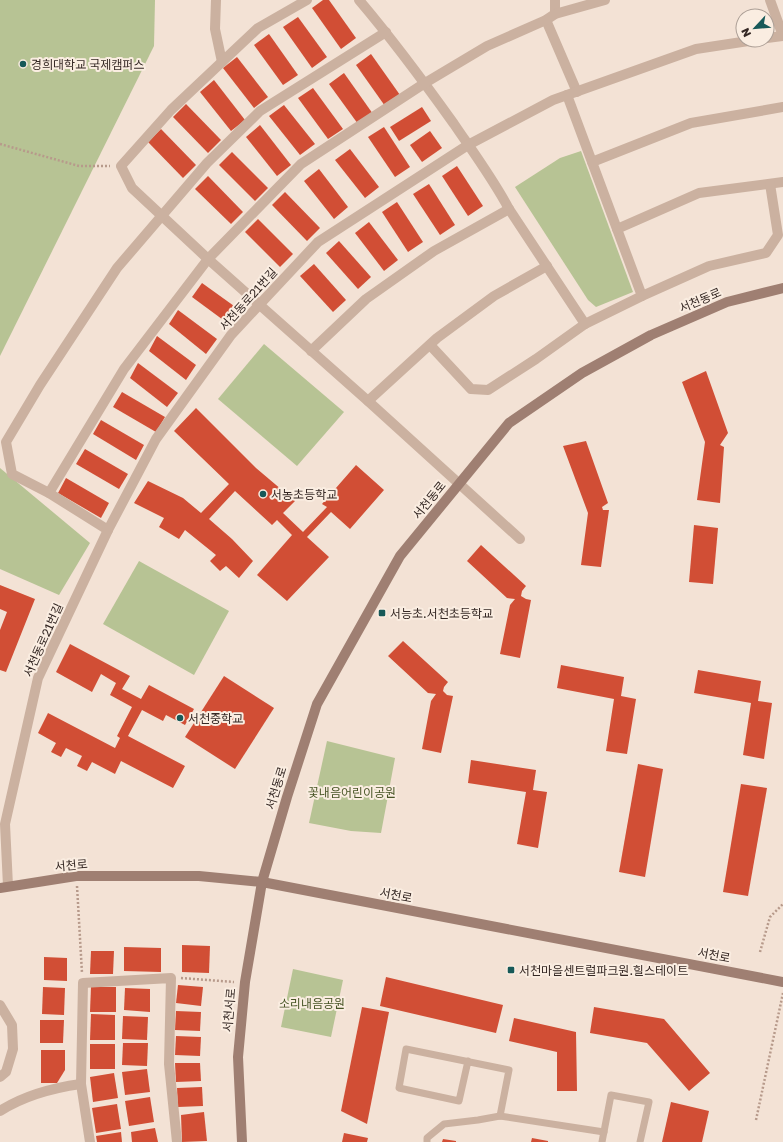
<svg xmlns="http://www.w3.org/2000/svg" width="783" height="1142" viewBox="0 0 783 1142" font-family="'Golos Text','Noto Sans KR',sans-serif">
<rect width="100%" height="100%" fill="#f3e2d5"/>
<g fill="#b7c394">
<path d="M0,0H155L154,46L0,356Z"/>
<path d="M581,151L633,292L596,307L588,300L515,187L560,158Z"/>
<path d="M264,344L344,412L297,466L218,399Z"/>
<path d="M0,468L90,543L59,595L0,569Z"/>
<path d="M139,561L229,611L194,675L103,624Z"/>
<path d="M327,741L395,758L381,833L351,831L309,823Z"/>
<path d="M293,969L343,980L331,1037L281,1027Z"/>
</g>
<g fill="#d14e35">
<path d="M323,0H329L356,38L341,49L312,8Z"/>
<path d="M298,17L327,57L312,68L283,27Z"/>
<path d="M269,34L298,75L283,85L254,45Z"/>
<path d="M371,54L400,95L385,106L356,65Z"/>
<path d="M237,57L268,97L254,108L223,68Z"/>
<path d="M344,73L373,114L358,124L329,84Z"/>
<path d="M214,80L245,120L231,131L200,92Z"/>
<path d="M313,88L343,129L328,139L298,98Z"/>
<path d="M186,104L221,140L208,153L173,117Z"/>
<path d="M284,105L315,144L300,155L269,116Z"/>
<path d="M422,107L431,121L399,141L390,127Z"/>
<path d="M260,125L291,165L277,176L246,137Z"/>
<path d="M384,127L410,167L395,177L368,137Z"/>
<path d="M161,129L196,165L183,178L148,142Z"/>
<path d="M430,131L442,148L422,162L410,145Z"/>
<path d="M350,149L379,187L365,198L335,160Z"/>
<path d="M232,152L268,188L255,201L219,165Z"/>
<path d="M457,166L483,206L468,216L442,176Z"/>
<path d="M319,169L348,207L334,219L304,181Z"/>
<path d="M208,176L243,212L231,224L195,189Z"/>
<path d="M429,184L455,225L440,235L413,194Z"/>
<path d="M285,192L320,228L307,241L272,205Z"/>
<path d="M397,202L423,242L408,252L382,212Z"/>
<path d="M258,219L293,254L280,267L245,232Z"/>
<path d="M369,222L398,260L384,271L355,233Z"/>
<path d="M339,241L371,277L358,289L326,253Z"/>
<path d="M314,264L346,300L333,312L300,276Z"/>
<path d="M202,283L241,311L230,325L192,297Z"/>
<path d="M178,310L217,339L206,354L169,324Z"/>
<path d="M157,336L196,365L186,380L149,351Z"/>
<path d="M138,363L178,393L167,407L130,378Z"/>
<path d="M706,371L728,433L720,445L724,447L720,503L697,500L705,442L682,382Z"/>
<path d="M122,392L165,417L156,432L113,407Z"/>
<path d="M196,408L256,468L295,501L283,513L303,532L327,507L322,504L356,465L384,490L350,529L331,512L307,537L329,557L287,601L257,575L292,535L277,520L272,525L235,491L209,519L232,539L253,561L239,578L226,566L220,571L210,561L216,555L185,530L179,539L159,527L164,518L134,503L148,481L183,498L201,513L229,484L174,431Z"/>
<path d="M101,420L144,445L136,460L93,434Z"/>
<path d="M586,441L608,503L602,507L603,510H609L601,567L581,565L588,513L563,446Z"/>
<path d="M85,449L128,474L119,489L76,464Z"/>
<path d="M66,478L109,503L101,518L58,493Z"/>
<path d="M694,525L718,528L713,584L689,582Z"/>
<path d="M481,545L526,586L522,591L521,596L526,599L531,600L520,658L500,654L510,605L515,599L507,598L467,561Z"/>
<path d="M0,585L35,599L6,672L0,670V630L7,612L0,609Z"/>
<path d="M403,641L448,682L444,687L443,691L447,695L453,696L441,753L422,749L431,701L436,694L428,693L388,656Z"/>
<path d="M70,644L130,676L122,689L141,699L149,685L194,709L185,725L166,715L163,721L142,710L128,736L185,766L173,788L121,761L115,774L92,762L87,771L77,766L82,756L66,748L61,757L51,752L56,743L38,733L48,713L115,748L120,738L117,736L132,707L110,695L116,683L101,674L92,692L56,672Z"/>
<path d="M561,665L624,677L621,696L636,699L627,754L606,751L614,699L557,688Z"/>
<path d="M698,670L761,681L758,701L772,703L764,759L743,755L751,703L694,693Z"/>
<path d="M224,676L274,708L235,769L185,737Z"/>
<path d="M471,760L536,770L533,790L547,792L538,848L517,844L526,792L468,783Z"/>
<path d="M638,764L663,769L645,877L619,872Z"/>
<path d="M741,784L767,788L748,896L723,892Z"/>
<path d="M182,945L210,946L209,973L182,972Z"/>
<path d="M124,947L161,948V972L124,971Z"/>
<path d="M91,951H114L113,974H90Z"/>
<path d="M44,957L67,958V981L44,980Z"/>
<path d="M386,977L503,1005L496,1033L380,1006Z"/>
<path d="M178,985L203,987L201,1006L176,1003Z"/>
<path d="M43,987L65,988L64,1015L42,1014Z"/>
<path d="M91,987H116V1012H90Z"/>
<path d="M125,988L150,989V1012L124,1010Z"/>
<path d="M362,1007L389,1012L367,1124L341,1111Z"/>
<path d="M594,1007L664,1019L710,1073L689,1091L647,1043L590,1033Z"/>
<path d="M176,1011L201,1012L200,1031L175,1030Z"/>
<path d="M91,1014L115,1015V1040H90Z"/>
<path d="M123,1016L148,1017L147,1040L122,1039Z"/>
<path d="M514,1018L576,1032L577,1091H557V1052L509,1041Z"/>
<path d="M40,1020H64L63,1043H40Z"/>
<path d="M176,1036L201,1037L200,1056L175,1055Z"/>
<path d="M123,1043H148L147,1066L122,1065Z"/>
<rect x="90" y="1044" width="25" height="25"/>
<path d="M41,1050H65V1070L57,1083H41Z"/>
<path d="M175,1063H200L201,1081L176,1082Z"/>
<path d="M147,1069L150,1092L125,1095L122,1072Z"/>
<path d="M114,1073L118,1098L93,1102L90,1077Z"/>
<path d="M202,1087L203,1106L178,1107L177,1088Z"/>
<path d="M150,1097L154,1122L129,1126L125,1101Z"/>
<path d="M671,1102L709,1111L702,1142H662Z"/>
<path d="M117,1104L121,1129L96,1133L92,1108Z"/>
<path d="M204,1112L207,1141L182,1142L181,1115Z"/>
<path d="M155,1128L158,1142H132L131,1132Z"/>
<path d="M121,1132L122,1142H97L96,1136Z"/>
<path d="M344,1133L368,1138L367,1142H342Z"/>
<path d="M532,1138L548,1141V1142H531Z"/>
<path d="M443,1139L456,1141V1142H442Z"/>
</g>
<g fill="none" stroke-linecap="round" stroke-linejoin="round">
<g stroke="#b79a8b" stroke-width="2.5" stroke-dasharray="2 2" stroke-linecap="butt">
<path d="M0,144L79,166H110"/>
<path d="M77,886L82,973"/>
<path d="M760,952L770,917L783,904"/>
<path d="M181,978L234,982"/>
<path d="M756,1120L783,993"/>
</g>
<g stroke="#cbb1a0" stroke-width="7">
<path d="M468,1061L459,1101L399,1088L406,1049L509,1070L500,1116"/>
<path d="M427,1142V1138L444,1124L478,1120L500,1116L604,1132"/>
<path d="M602,1142L611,1095L649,1102L640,1142"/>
</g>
<g stroke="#cbb1a0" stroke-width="10">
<path d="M216,0L215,29L222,62"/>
<path d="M307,0L258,28L171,110L121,166L132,188L208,259L368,401L520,539"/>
<path d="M359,0C393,40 424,82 454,124C473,152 493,179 509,209L585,324"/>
<path d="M555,0V14"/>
<path d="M770,0L783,36"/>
<path d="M546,20L577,92"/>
<path d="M767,38L783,36"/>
<path d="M567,95L642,296"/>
<path d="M592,162L691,123L783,107"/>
<path d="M617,229L699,193L783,182"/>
<path d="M430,345L471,389L488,390L536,359L585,324L642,296L709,266L766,253L778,235L770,184"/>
<path d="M311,351L366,299L434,251L509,209"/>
<path d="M368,401L437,338L494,296L547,266"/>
<path d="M49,493L124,369L208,259L301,164L425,83L487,46L546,20L555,14L605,0"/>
<path d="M108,530L49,493L12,474L6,442L40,385L117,268L207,163L260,111L386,32"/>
<path d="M8,886L5,824L38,678L108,530L156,439L231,335L318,242L468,145L553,100L696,49L755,40"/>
<path d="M0,1005L12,1025L13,1049L6,1072L0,1077"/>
<path d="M81,1084L83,983L171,978L169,1064L177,1142"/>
<path d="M0,1111C25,1095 52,1088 81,1084L90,1142"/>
</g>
<g stroke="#9f7f72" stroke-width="10">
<path d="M0,888L76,876H199L262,882L783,982"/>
<path d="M242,1142L238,1057L245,982L262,882L287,797L317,704L400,556L509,423L582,373L651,335L727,302L783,288"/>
</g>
</g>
<g fill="#175958" stroke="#faede1" stroke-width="1.5">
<circle cx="23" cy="64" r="4"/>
<circle cx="263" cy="494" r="4"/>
<rect x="378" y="609" width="8" height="8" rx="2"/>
<circle cx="180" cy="718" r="4"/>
<rect x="507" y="966" width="8" height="8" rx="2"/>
</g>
<g text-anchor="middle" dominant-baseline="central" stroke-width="4" stroke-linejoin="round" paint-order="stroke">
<g font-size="12" fill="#352824" stroke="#faede1" text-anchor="start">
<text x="31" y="64">경희대학교 국제캠퍼스</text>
<text x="271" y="494">서농초등학교</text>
<text x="390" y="613">서능초.서천초등학교</text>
<text x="188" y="718">서천중학교</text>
<text x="519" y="970">서천마을센트럴파크원.힐스테이트</text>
</g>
<g font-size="12" fill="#352824" stroke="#faede1">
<text transform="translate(248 299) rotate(-48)">서천동로21번길</text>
<text transform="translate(700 300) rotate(-23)">서천동로</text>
<text transform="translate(429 500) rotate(-51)">서천동로</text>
<text transform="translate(43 640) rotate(-66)">서천동로21번길</text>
<text transform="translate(276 788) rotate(-73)">서천동로</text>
<text transform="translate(71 865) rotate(-5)">서천로</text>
<text transform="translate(396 895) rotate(11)">서천로</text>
<text transform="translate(714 955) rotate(11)">서천로</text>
<text transform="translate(229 1010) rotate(-85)">서천서로</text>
</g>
<g font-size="12" fill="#485526" stroke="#faede1">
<text x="352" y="792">꽃내음어린이공원</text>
<text x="312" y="1003">소리내음공원</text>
</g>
</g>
<g transform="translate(755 28) rotate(244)"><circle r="19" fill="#faede1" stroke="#ab9e95"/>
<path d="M0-3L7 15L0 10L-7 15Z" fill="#175958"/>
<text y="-6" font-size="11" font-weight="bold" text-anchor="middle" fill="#352824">N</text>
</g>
</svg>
